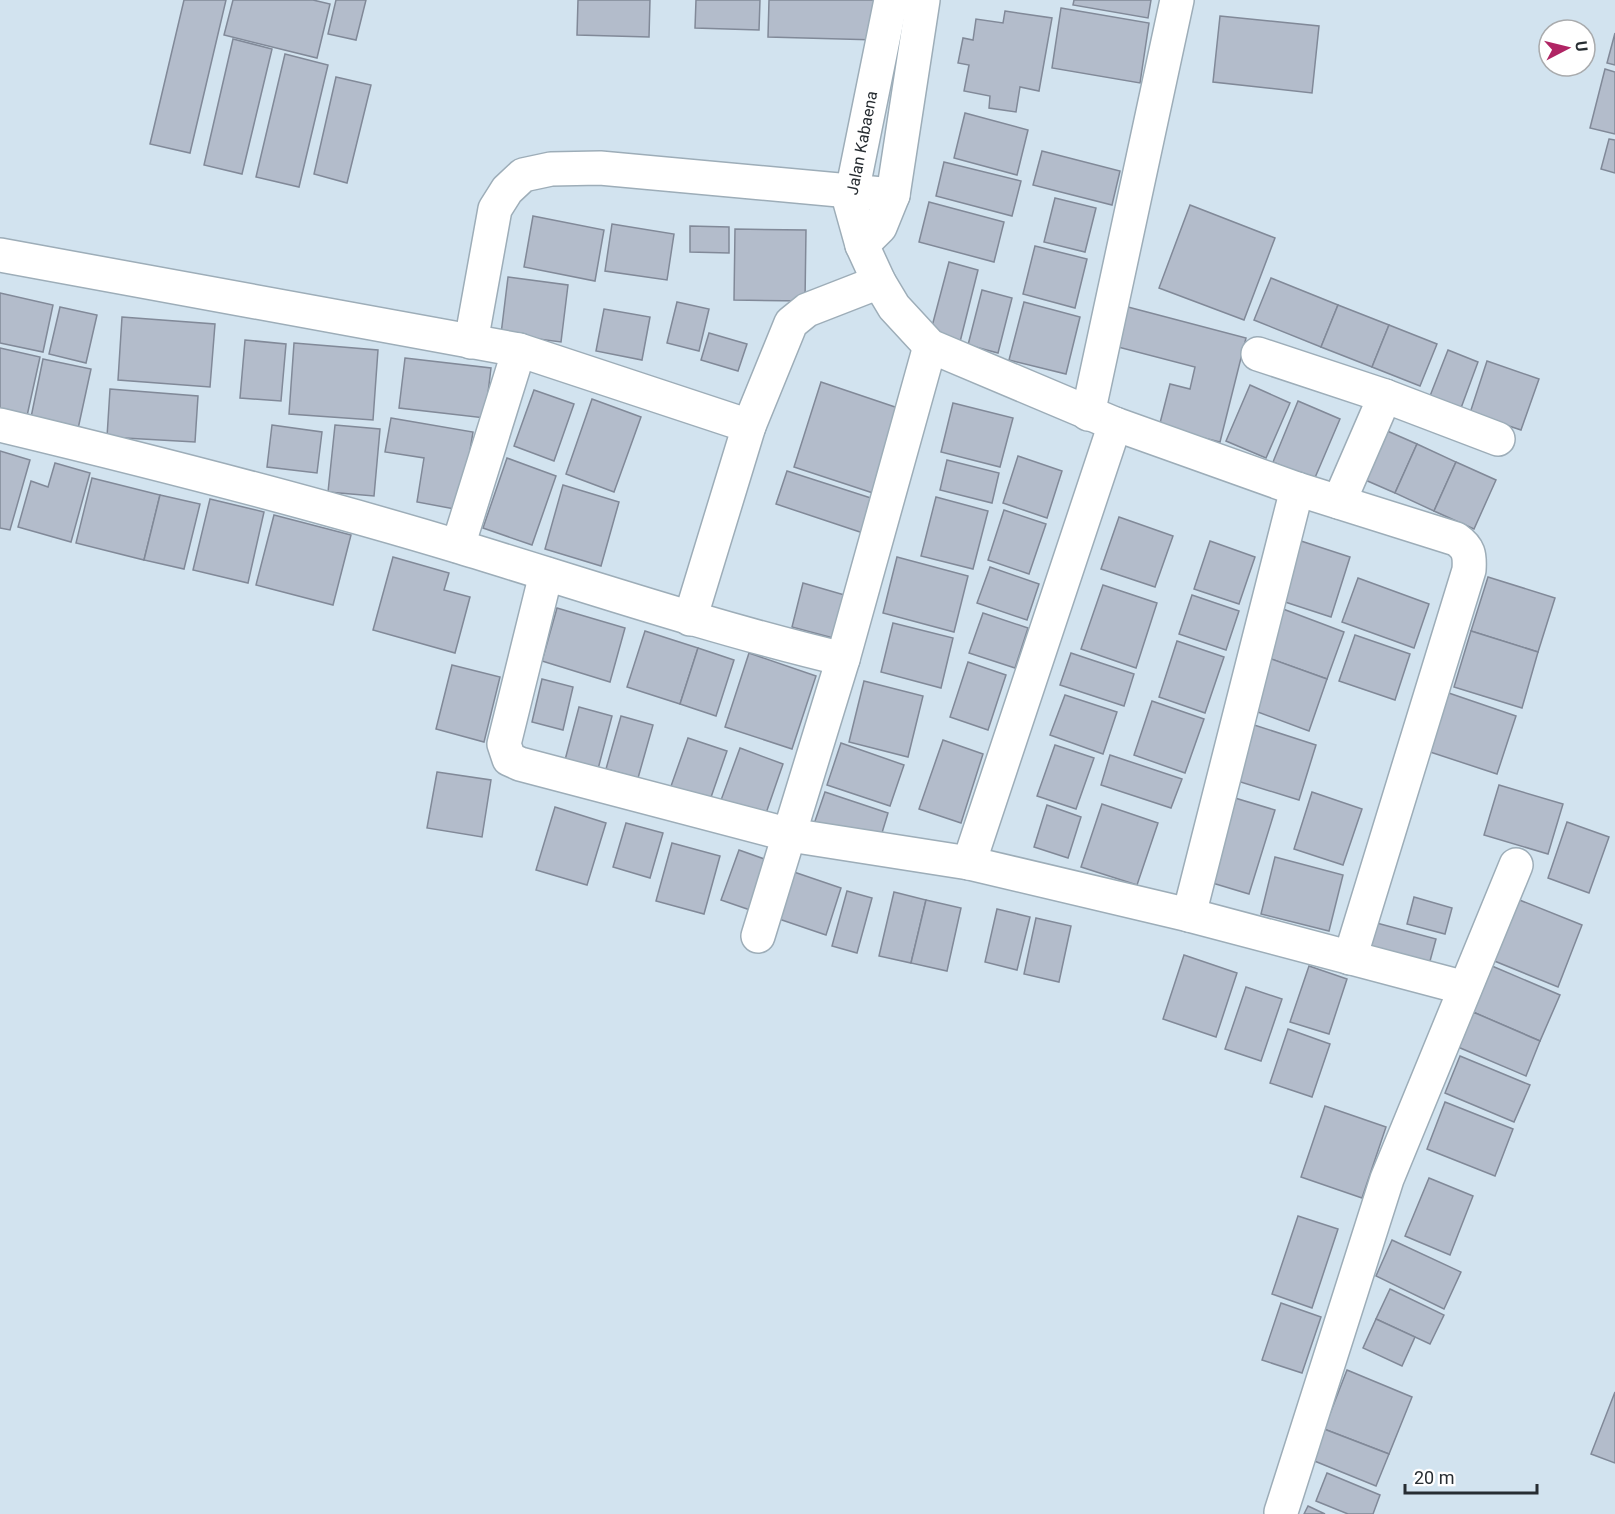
<svg xmlns="http://www.w3.org/2000/svg" width="1615" height="1514" viewBox="0 0 1615 1514" font-family="Roboto,sans-serif">
<rect width="100%" height="100%" fill="#d2e3ef"/>
<g fill="#b3bccb" stroke="#818998" stroke-width="1.5">
<path d="M184,0H226L190,153L150,144Z"/>
<path d="M233,0H313L330,4L317,58L224,35Z"/>
<path d="M336,0H366L356,40L328,34Z"/>
<path d="M578,0H650L649,37L577,35Z"/>
<path d="M696,0H760L759,30L695,28Z"/>
<path d="M769,0H878L877,40L768,37Z"/>
<path d="M1074,0H1151L1148,18L1073,5Z"/>
<path d="M1061,8L1149,23L1140,83L1052,68Z"/>
<path d="M1005,11L1052,18L1039,91L1020,87L1016,112L989,108L990,96L964,91L969,65L958,63L963,38L973,40L976,19L1003,23Z"/>
<path d="M1220,16L1319,26L1312,93L1213,82Z"/>
<path d="M1615,33V65L1607,63Z"/>
<path d="M233,39L272,49L242,174L204,165Z"/>
<path d="M285,54L328,65L299,187L256,177Z"/>
<path d="M1605,69L1615,72V134L1590,128Z"/>
<path d="M336,77L371,85L347,183L314,174Z"/>
<path d="M965,113L1028,130L1017,175L954,158Z"/>
<path d="M1609,139L1615,140V173L1601,169Z"/>
<path d="M1042,151L1120,171L1112,205L1033,185Z"/>
<path d="M944,162L1021,181L1012,216L936,196Z"/>
<path d="M1055,198L1096,208L1085,252L1044,242Z"/>
<path d="M929,202L1004,222L994,262L919,242Z"/>
<path d="M1190,205L1275,238L1244,320L1159,288Z"/>
<path d="M533,216L604,230L595,281L524,267Z"/>
<path d="M612,224L674,234L667,280L605,271Z"/>
<path d="M690,226L729,227V253L690,252Z"/>
<path d="M735,229L806,230L805,301L734,300Z"/>
<path d="M1035,246L1087,259L1075,308L1023,294Z"/>
<path d="M949,262L978,270L960,342L930,334Z"/>
<path d="M508,277L568,285L561,342L501,334Z"/>
<path d="M1271,278L1338,305L1321,347L1254,320Z"/>
<path d="M982,290L1012,298L998,353L968,345Z"/>
<path d="M0,293L53,305L43,352L0,343Z"/>
<path d="M677,302L709,309L699,351L667,343Z"/>
<path d="M1024,302L1080,317L1066,374L1009,360Z"/>
<path d="M1338,305L1389,325L1372,367L1321,347Z"/>
<path d="M60,307L97,315L86,363L49,354Z"/>
<path d="M1128,307L1246,338L1220,442L1159,427L1170,384L1190,389L1195,367L1118,347Z"/>
<path d="M604,309L650,317L642,360L596,351Z"/>
<path d="M122,317L215,324L210,387L118,380Z"/>
<path d="M1389,325L1437,344L1420,386L1372,367Z"/>
<path d="M709,333L747,344L738,371L701,360Z"/>
<path d="M245,340L286,344L281,401L240,398Z"/>
<path d="M294,343L378,350L373,420L289,414Z"/>
<path d="M0,348L40,357L25,425L0,419Z"/>
<path d="M1448,350L1478,362L1461,408L1430,396Z"/>
<path d="M405,358L491,368L485,418L399,408Z"/>
<path d="M43,359L91,369L76,438L29,427Z"/>
<path d="M1487,361L1539,379L1521,430L1470,413Z"/>
<path d="M821,382L904,410L876,494L794,467Z"/>
<path d="M1250,385L1290,403L1266,458L1226,441Z"/>
<path d="M110,389L198,396L195,442L107,437Z"/>
<path d="M534,390L574,404L554,461L514,446Z"/>
<path d="M592,399L641,417L614,492L566,474Z"/>
<path d="M1298,401L1340,419L1314,480L1273,462Z"/>
<path d="M953,403L1013,418L1000,467L941,452Z"/>
<path d="M391,418L473,432L460,510L417,502L424,458L385,452Z"/>
<path d="M272,425L322,432L317,473L267,467Z"/>
<path d="M335,425L380,429L374,496L328,492Z"/>
<path d="M1385,430L1417,444L1395,493L1363,479Z"/>
<path d="M1417,444L1456,462L1434,511L1395,493Z"/>
<path d="M0,451L30,460L10,530L0,528Z"/>
<path d="M1018,456L1062,471L1047,518L1003,503Z"/>
<path d="M507,458L556,476L532,545L483,528Z"/>
<path d="M947,460L999,473L992,503L940,490Z"/>
<path d="M1456,462L1496,480L1474,529L1434,511Z"/>
<path d="M55,463L90,473L71,542L18,527L31,481L48,487Z"/>
<path d="M787,471L874,499L863,533L776,504Z"/>
<path d="M92,478L160,495L144,560L76,543Z"/>
<path d="M563,485L619,502L601,566L545,549Z"/>
<path d="M160,495L200,504L184,569L144,560Z"/>
<path d="M936,497L988,511L973,569L921,556Z"/>
<path d="M210,499L264,512L248,583L193,570Z"/>
<path d="M1004,510L1046,524L1029,574L988,560Z"/>
<path d="M274,515L351,535L333,605L256,585Z"/>
<path d="M1119,517L1173,536L1155,587L1101,569Z"/>
<path d="M1210,541L1255,557L1239,604L1194,589Z"/>
<path d="M1301,541L1350,557L1331,617L1282,601Z"/>
<path d="M393,557L449,573L444,590L470,597L455,653L373,630Z"/>
<path d="M897,557L968,576L954,632L883,613Z"/>
<path d="M990,567L1039,584L1027,620L977,603Z"/>
<path d="M1488,577L1555,598L1538,652L1471,631Z"/>
<path d="M1358,578L1429,604L1414,648L1342,622Z"/>
<path d="M803,583L848,596L837,639L792,627Z"/>
<path d="M1103,585L1157,603L1136,668L1081,649Z"/>
<path d="M1192,595L1239,611L1226,650L1179,634Z"/>
<path d="M557,608L625,628L610,682L542,661Z"/>
<path d="M1283,609L1344,632L1327,679L1266,657Z"/>
<path d="M983,613L1028,628L1015,668L969,653Z"/>
<path d="M893,623L953,638L941,688L881,672Z"/>
<path d="M645,631L698,648L680,704L627,687Z"/>
<path d="M1471,631L1538,652L1522,708L1454,687Z"/>
<path d="M1355,635L1410,654L1395,700L1339,681Z"/>
<path d="M1177,641L1224,657L1205,713L1159,697Z"/>
<path d="M698,648L734,660L716,716L680,704Z"/>
<path d="M749,653L816,676L792,749L725,727Z"/>
<path d="M1071,653L1134,674L1124,706L1060,685Z"/>
<path d="M1266,657L1327,679L1309,731L1247,708Z"/>
<path d="M968,662L1006,675L988,730L950,717Z"/>
<path d="M452,665L500,677L484,742L436,729Z"/>
<path d="M542,679L573,687L563,730L532,722Z"/>
<path d="M864,681L923,696L908,757L849,742Z"/>
<path d="M1440,690L1516,716L1497,774L1421,749Z"/>
<path d="M1065,695L1117,712L1103,754L1050,735Z"/>
<path d="M1152,701L1204,719L1185,773L1134,755Z"/>
<path d="M579,707L612,716L598,769L565,760Z"/>
<path d="M621,716L653,725L638,778L606,769Z"/>
<path d="M1248,723L1316,745L1299,800L1231,779Z"/>
<path d="M688,738L727,751L709,803L670,789Z"/>
<path d="M943,740L983,754L961,823L919,809Z"/>
<path d="M841,743L904,765L890,806L827,785Z"/>
<path d="M1055,745L1094,758L1076,809L1037,796Z"/>
<path d="M740,748L783,764L764,819L720,803Z"/>
<path d="M1110,755L1182,779L1171,808L1101,785Z"/>
<path d="M437,772L491,780L482,837L427,828Z"/>
<path d="M1499,785L1563,804L1548,854L1484,835Z"/>
<path d="M825,792L888,813L878,846L814,824Z"/>
<path d="M1312,792L1362,809L1343,865L1294,849Z"/>
<path d="M1235,798L1275,810L1249,894L1209,882Z"/>
<path d="M1102,804L1158,823L1137,885L1081,867Z"/>
<path d="M1047,805L1081,817L1068,858L1034,847Z"/>
<path d="M555,807L606,823L587,885L536,870Z"/>
<path d="M1567,822L1609,837L1589,893L1548,878Z"/>
<path d="M626,823L663,833L650,878L613,867Z"/>
<path d="M672,843L720,856L704,914L656,901Z"/>
<path d="M739,850L770,861L753,911L721,900Z"/>
<path d="M1275,857L1343,875L1329,931L1261,914Z"/>
<path d="M791,871L841,888L826,935L776,918Z"/>
<path d="M847,891L872,898L857,953L832,946Z"/>
<path d="M894,892L926,900L911,963L879,956Z"/>
<path d="M1414,897L1452,908L1445,934L1407,924Z"/>
<path d="M1517,899L1582,925L1558,987L1492,960Z"/>
<path d="M926,900L961,908L947,971L911,963Z"/>
<path d="M997,909L1030,917L1017,970L985,962Z"/>
<path d="M1036,918L1071,926L1059,982L1024,974Z"/>
<path d="M1373,922L1436,939L1427,972L1364,954Z"/>
<path d="M1184,955L1237,973L1216,1037L1163,1019Z"/>
<path d="M1309,966L1347,979L1329,1034L1290,1022Z"/>
<path d="M1492,966L1560,995L1540,1041L1473,1012Z"/>
<path d="M1246,987L1282,999L1261,1061L1225,1049Z"/>
<path d="M1473,1012L1540,1041L1526,1076L1458,1047Z"/>
<path d="M1288,1029L1330,1044L1312,1097L1270,1083Z"/>
<path d="M1460,1056L1530,1085L1514,1122L1445,1093Z"/>
<path d="M1445,1102L1513,1129L1495,1176L1427,1149Z"/>
<path d="M1325,1106L1386,1127L1362,1198L1301,1177Z"/>
<path d="M1429,1178L1473,1196L1450,1255L1405,1236Z"/>
<path d="M1298,1216L1338,1229L1312,1308L1272,1294Z"/>
<path d="M1392,1240L1461,1272L1444,1309L1376,1276Z"/>
<path d="M1390,1289L1444,1315L1430,1344L1376,1319Z"/>
<path d="M1281,1303L1321,1317L1302,1373L1262,1360Z"/>
<path d="M1376,1319L1415,1337L1402,1366L1363,1348Z"/>
<path d="M1347,1370L1412,1397L1389,1454L1324,1429Z"/>
<path d="M1615,1392V1463L1591,1454Z"/>
<path d="M1324,1429L1389,1454L1376,1486L1312,1460Z"/>
<path d="M1327,1473L1380,1495L1373,1514H1348L1316,1501Z"/>
<path d="M1308,1506L1325,1514H1304Z"/>
</g>
<g fill="none" stroke-linecap="round" stroke-linejoin="round">
<defs>
<g id="street">
<path d="M891,0L850,202L862,245L879,282L894,307L930,346L1115,424L1297,489L1456,539C1469,548 1470,555 1469,570L1350,958"/>
<path d="M862,245L880,227L893,195L923,0"/>
<path d="M0,255L519,350L749,426"/>
<path d="M471,342L495,209L507,190L523,175L551,169L600,168L893,195"/>
<path d="M1258,354L1385,396L1498,439"/>
<path d="M1088,414L1177,0"/>
<path d="M0,425C154,462 308,501 460,547C588,586 713,628 843,659"/>
<path d="M1339,502L1385,396"/>
<path d="M458,546L519,350"/>
<path d="M546,574L504,744L509,759L520,764L790,835L969,863L1189,915L1465,988"/>
<path d="M690,619L749,426L791,323L807,310L879,282"/>
<path d="M969,863L1115,424"/>
<path d="M1189,915L1297,489"/>
<path d="M758,936L843,659L930,346"/>
<path d="M1281,1512L1387,1179L1516,865"/>
</g>
</defs>
<use href="#street" stroke="#9dadb8" stroke-width="36"/>
<use href="#street" stroke="#fff" stroke-width="33"/>
</g>
<g text-anchor="middle" dominant-baseline="central" stroke-width="5" stroke-linejoin="round" paint-order="stroke">
<g font-size="16" fill="#272d32" stroke="#fff">
<text transform="translate(862 143) rotate(-79)">Jalan Kabaena</text>
</g>
</g>
<g transform="translate(1567 48) rotate(83)"><circle r="28" fill="#ffffff" stroke="#a9abad" stroke-width="1.5"/>
<path d="M0-4.5L10 22L0 15L-10 22Z" fill="#b02564"/>
<text y="-9" font-size="16" font-weight="bold" text-anchor="middle" fill="#272d32">U</text>
</g>
<path d="M1405 1484v9h132v-9" fill="none" stroke="#272d32" stroke-width="3"/>
<text x="1414" y="1484" font-size="18" fill="#272d32" stroke="#ffffff" stroke-width="4.5" paint-order="stroke">20 m</text>
</svg>
